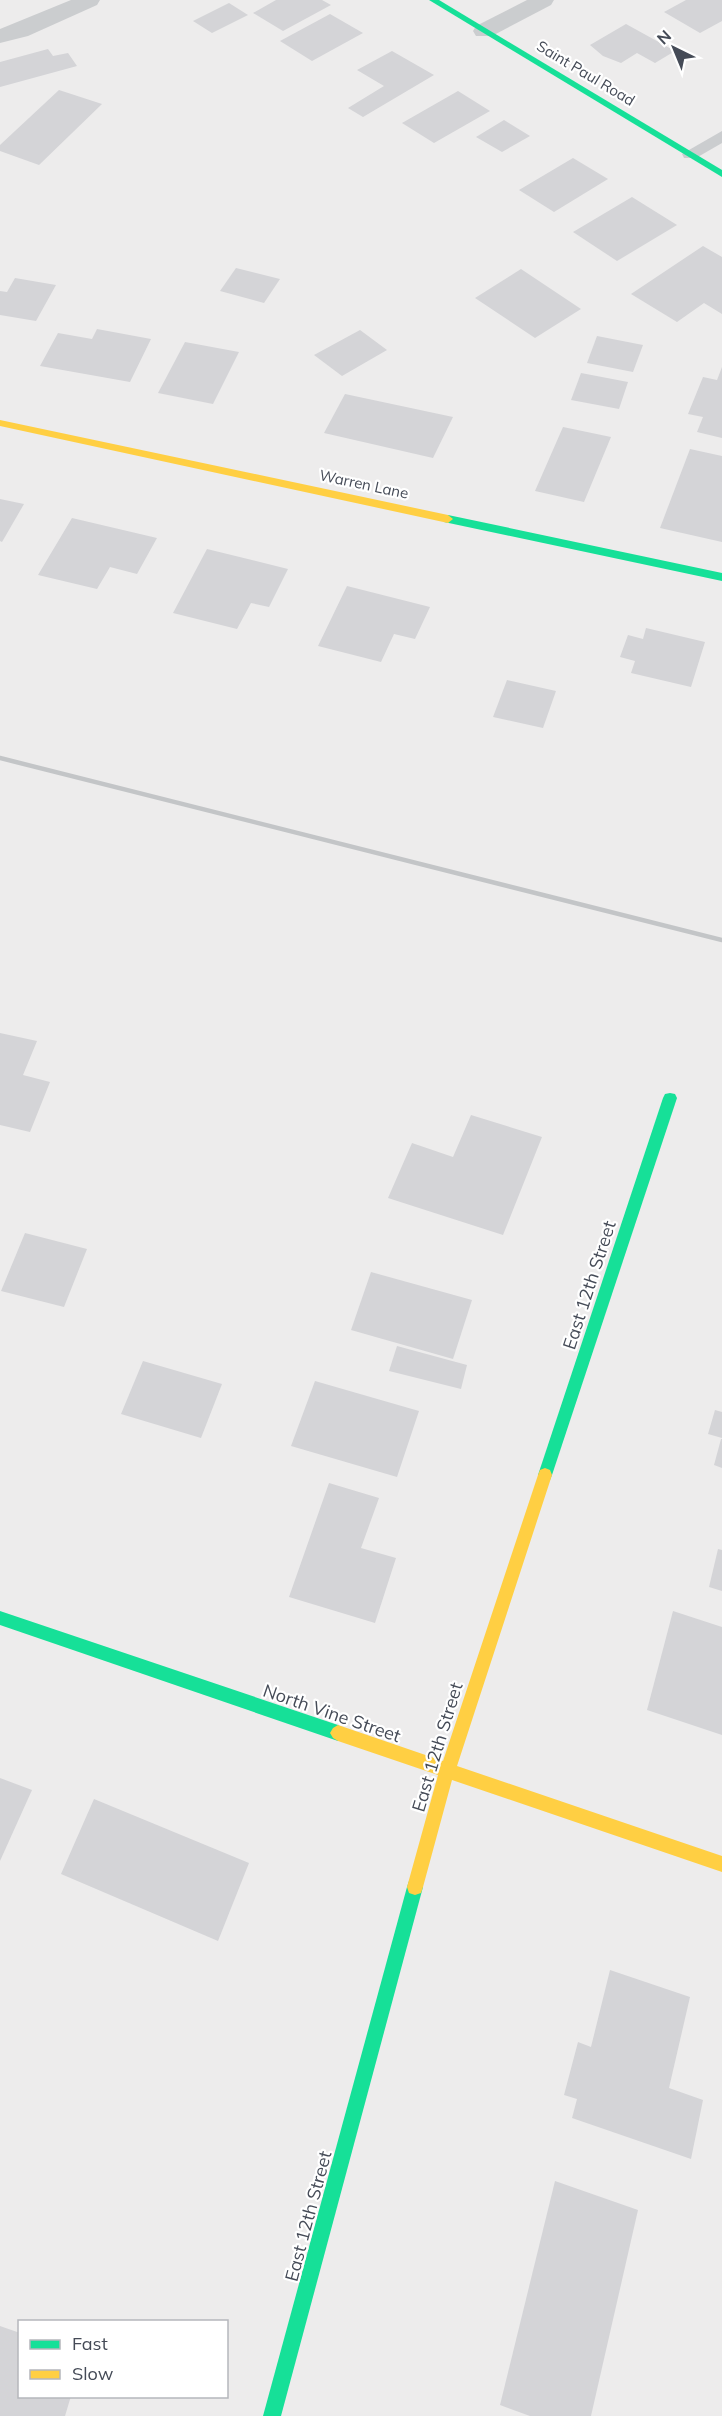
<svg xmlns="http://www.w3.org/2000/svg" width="722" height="2416" viewBox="0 0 722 2416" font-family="Mulish,sans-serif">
<rect width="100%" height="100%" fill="#edecec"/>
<g fill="#d4d4d7">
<path d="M276,0H322L331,5L283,31L253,13Z"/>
<path d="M686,0H722V21L700,33L664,12Z"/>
<path d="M229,3L248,15L212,33L193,21Z"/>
<path d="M330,14L363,33L312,61L280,41Z"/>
<path d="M626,24L675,51L655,63L637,53L621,63L603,56L590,45Z"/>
<path d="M48,49L53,56L68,53L77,66L0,87V62Z"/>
<path d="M392,51L434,75L363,117L348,108L384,86L357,70Z"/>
<path d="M59,90L102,104L39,165L0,151V145Z"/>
<path d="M458,91L490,111L434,143L402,123Z"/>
<path d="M504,120L530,136L502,152L476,137Z"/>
<path d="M573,158L608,179L554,212L519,190Z"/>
<path d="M632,197L677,225L617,261L573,232Z"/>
<path d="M703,246L722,257V314L704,303L677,322L631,294Z"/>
<path d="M236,268L280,279L264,303L220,291Z"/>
<path d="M521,269L581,309L535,338L475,298Z"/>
<path d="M15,278L56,285L36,321L0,315V291L7,292Z"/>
<path d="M97,329L151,339L130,382L40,366L58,333L92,339Z"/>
<path d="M360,330L387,350L342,376L314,355Z"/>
<path d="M597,336L643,345L633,372L587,363Z"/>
<path d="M185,342L239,352L213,404L158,393Z"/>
<path d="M722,367V438L697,432L703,417L688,414L703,377L717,380Z"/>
<path d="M581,373L628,382L619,409L571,400Z"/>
<path d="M345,394L453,417L433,458L324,433Z"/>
<path d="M563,427L611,437L584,502L535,491Z"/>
<path d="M690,449L722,456V542L660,528Z"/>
<path d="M0,499L24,504L2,542L0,541Z"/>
<path d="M72,518L157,538L137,574L110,567L97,589L38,575Z"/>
<path d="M207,549L288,569L269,607L251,603L237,629L173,613Z"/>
<path d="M347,586L430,607L415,639L394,634L381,662L318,646Z"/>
<path d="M646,628L705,642L691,687L631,673L635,661L620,657L628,635L643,639Z"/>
<path d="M507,680L556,691L543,728L493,717Z"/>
<path d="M0,1033L37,1041L23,1075L50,1082L30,1132L0,1125Z"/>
<path d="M471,1115L542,1137L503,1235L388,1198L412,1143L453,1157Z"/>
<path d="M25,1233L87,1249L64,1307L1,1291Z"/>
<path d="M371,1272L472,1300L453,1359L351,1330Z"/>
<path d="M397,1346L467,1365L461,1389L389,1371Z"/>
<path d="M143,1361L222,1384L201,1438L121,1414Z"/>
<path d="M315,1381L419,1411L397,1477L291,1446Z"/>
<path d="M715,1410L722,1412V1438L708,1434Z"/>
<path d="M721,1439H722V1468L714,1465Z"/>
<path d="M329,1483L379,1498L361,1548L396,1558L375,1623L289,1597Z"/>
<path d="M718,1549L722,1550V1591L709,1587Z"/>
<path d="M673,1611L722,1627V1735L647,1710Z"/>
<path d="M0,1778L32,1790L0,1861Z"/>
<path d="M94,1799L249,1863L218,1941L61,1874Z"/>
<path d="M610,1970L690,1997L669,2088L703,2100L691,2159L572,2118L577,2099L564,2095L578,2042L591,2047Z"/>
<path d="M555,2181L638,2210L591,2416H530L500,2405Z"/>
<path d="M0,2326L20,2333V2396H71L65,2416H0Z"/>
</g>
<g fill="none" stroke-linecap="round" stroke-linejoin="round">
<path fill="#cbcdcf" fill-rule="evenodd" d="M722,131V143L696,158H684L682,154Z"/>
<g fill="#cbcdcf" fill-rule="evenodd">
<path d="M71,0H100L97,5L28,36L0,43V29Z"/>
<path d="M527,0H554L551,5L492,36H476L473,31L476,26Z"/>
</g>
<g fill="#16e098" fill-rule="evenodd">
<path d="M429,0H439L722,170V177Z"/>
<path d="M448,515L722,573V581L444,522L443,519Z"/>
<path d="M670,1093L675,1094L677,1098L552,1475L550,1480L545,1482L540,1480L538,1475L663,1098L665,1094Z"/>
<path d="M0,1611L338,1725L343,1728L346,1733L343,1738L338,1741L0,1625Z"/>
<path d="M415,1879L421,1881L423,1887L281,2416H263L407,1887L409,1881Z"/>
</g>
<g fill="#ffcf43" fill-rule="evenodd">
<path d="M0,420L448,515L453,519L448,523L0,426Z"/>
<path d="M545,1468L550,1470L552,1475L457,1766L722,1856V1872L452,1780L423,1887L421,1893L415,1895L409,1893L407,1887L438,1775L338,1741L333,1738L330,1733L333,1728L338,1725L443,1761L538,1475L540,1470Z"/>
</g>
<path stroke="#c3c5c7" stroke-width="4.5" d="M0,758L722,940"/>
</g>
<g text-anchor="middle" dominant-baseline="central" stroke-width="4.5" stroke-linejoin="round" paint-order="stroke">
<g font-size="15" fill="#454b57" stroke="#fff">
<text transform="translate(586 73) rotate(31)">Saint Paul Road</text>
<text transform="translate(364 484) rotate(12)">Warren Lane</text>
</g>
<g font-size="18" fill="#454b57" stroke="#fff">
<text transform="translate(589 1285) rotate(-72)">East 12th Street</text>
<text transform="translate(332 1713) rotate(19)">North Vine Street</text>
<text transform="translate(437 1747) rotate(-73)">East 12th Street</text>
<text transform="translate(308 2216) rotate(-75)">East 12th Street</text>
</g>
</g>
<rect x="18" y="2320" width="210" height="78" fill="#ffffff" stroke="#b5b7bc" stroke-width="1.5"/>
<rect x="30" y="2340" width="30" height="9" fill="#16e098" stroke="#b5b7bc" stroke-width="1.5"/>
<text x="72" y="2350" font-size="18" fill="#454b57">Fast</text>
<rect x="30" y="2370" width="30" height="9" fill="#ffcf43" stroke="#b5b7bc" stroke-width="1.5"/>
<text x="72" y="2380" font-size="18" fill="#454b57">Slow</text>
<g transform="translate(674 48) rotate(317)" stroke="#ffffff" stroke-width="4.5" paint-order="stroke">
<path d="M0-4.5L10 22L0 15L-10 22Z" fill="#454b57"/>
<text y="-9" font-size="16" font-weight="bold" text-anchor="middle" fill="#454b57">N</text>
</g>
</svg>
